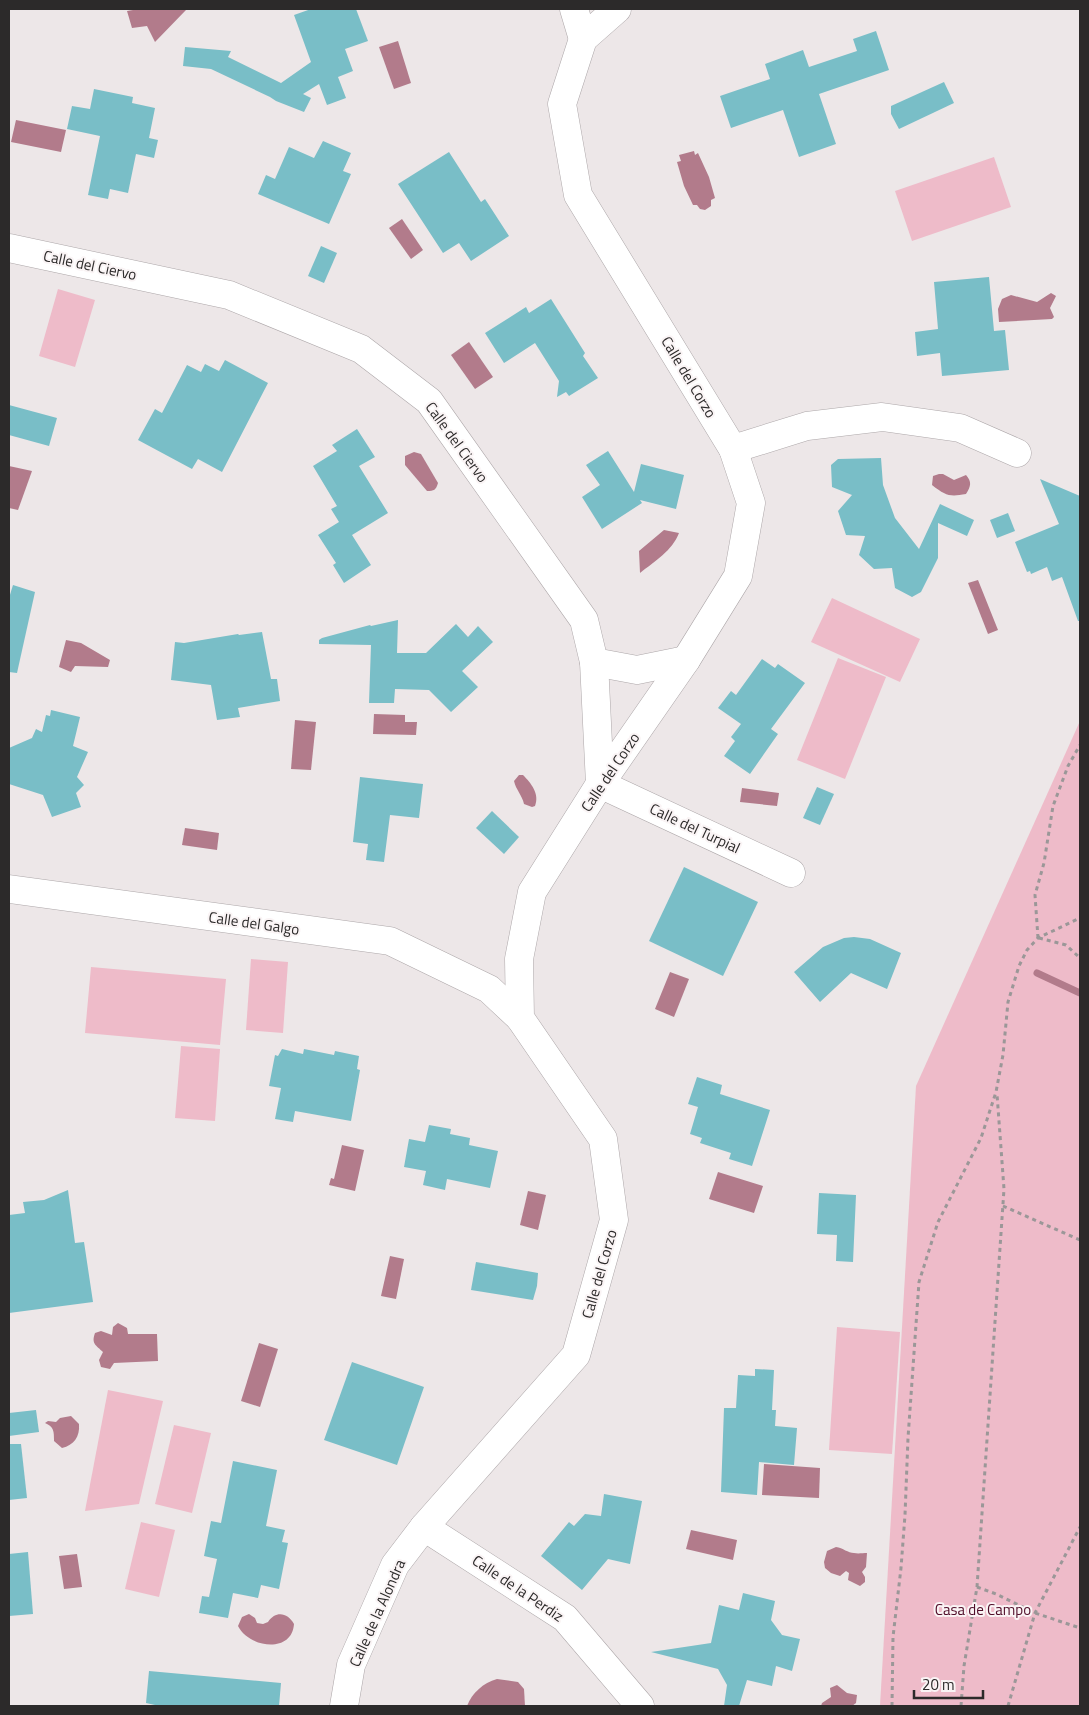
<svg xmlns="http://www.w3.org/2000/svg" width="1089" height="1715" viewBox="0 0 1089 1715" font-family="'Titillium Web',sans-serif">
<rect width="100%" height="100%" fill="#ede7e8"/>
<g fill="#eebbc9">
<path d="M994,157L1011,207L912,241L895,191Z"/>
<path d="M58,289L95,300L75,367L39,356Z"/>
<path d="M832,598L920,639L900,682L811,642Z"/>
<path d="M838,658L886,677L845,779L797,760Z"/>
<path d="M1080,721V1706H880L916,1086Z"/>
<path d="M251,959L288,962L283,1033L246,1030Z"/>
<path d="M91,967L226,979L220,1045L85,1033Z"/>
<path d="M181,1046L220,1049L215,1121L175,1118Z"/>
<path d="M837,1327L900,1332L892,1454L829,1450Z"/>
<path d="M108,1390L163,1401L139,1504L85,1511Z"/>
<path d="M174,1425L211,1433L192,1513L155,1504Z"/>
<path d="M141,1522L175,1530L159,1597L125,1589Z"/>
</g>
<g fill="#b27b8b">
<path d="M139,9H185L186,10L155,42L147,26L132,28L127,11Z"/>
<path d="M398,41L411,83L394,89L379,47Z"/>
<path d="M16,120L66,130L61,152L11,142Z"/>
<path d="M694,151L695,155L698,153L709,177L715,198L711,200V206L705,210L700,209L697,205H693L684,186L677,162L681,161L679,155Z"/>
<path d="M402,219L423,250L411,259L389,228Z"/>
<path d="M1051,293L1056,296L1050,308L1054,317L1052,319L999,322L998,309L1002,299L1011,295L1037,302Z"/>
<path d="M469,342L493,377L475,389L451,355Z"/>
<path d="M414,452L421,454L438,483C436,490 434,491 427,491L405,465V456Z"/>
<path d="M9,466L32,471L18,510L9,508Z"/>
<path d="M939,474H943L954,480L966,475C972,482 971,486 966,494C950,497 946,496 932,485L933,476Z"/>
<path d="M664,530L679,533C672,551 655,561 640,573L639,551Z"/>
<path d="M978,580L998,630L988,634L968,583Z"/>
<path d="M66,640L81,643L110,660L108,667L75,666L71,672L59,667Z"/>
<path d="M374,714L405,715V722H417L416,735L373,734Z"/>
<path d="M295,720L316,722L311,770L291,769Z"/>
<path d="M519,775H523C531,783 540,794 535,806L532,807L524,804C522,795 516,790 514,781Z"/>
<path d="M742,788L779,793L777,806L740,802Z"/>
<path d="M185,828L219,833L217,850L182,845Z"/>
<path d="M670,972L689,979L674,1017L655,1009Z"/>
<path d="M342,1145L364,1150L355,1191L329,1185L331,1178L334,1179Z"/>
<path d="M718,1172L763,1186L754,1213L709,1199Z"/>
<path d="M528,1191L546,1195L538,1230L520,1225Z"/>
<path d="M390,1256L404,1259L396,1299L381,1296Z"/>
<path d="M118,1323L127,1328L128,1334H157L158,1361L114,1363L110,1369L101,1367L99,1360L103,1352C96,1345 91,1344 95,1333L101,1331L112,1335L113,1327Z"/>
<path d="M259,1343L278,1349L260,1407L241,1401Z"/>
<path d="M71,1416L79,1424C80,1437 74,1445 62,1448L54,1441C54,1431 54,1427 45,1423L48,1421L56,1422L60,1418Z"/>
<path d="M764,1464L820,1468L819,1498L762,1495Z"/>
<path d="M691,1530L737,1540L733,1560L686,1549Z"/>
<path d="M836,1547C843,1548 848,1553 854,1553C858,1554 863,1553 867,1553L866,1567L862,1572L865,1577V1582L860,1586L848,1580L849,1573L846,1571L840,1576L831,1573L825,1568L824,1562L827,1551Z"/>
<path d="M77,1554L82,1587L64,1589L59,1556Z"/>
<path d="M249,1614L255,1618L257,1623L263,1624L268,1622C276,1610 288,1613 294,1624C292,1654 249,1648 238,1626L242,1617Z"/>
<path d="M497,1679L518,1682L524,1689L525,1706H467C472,1693 483,1683 497,1679Z"/>
<path d="M837,1685L847,1693L857,1695L856,1703L852,1706H821L822,1703L831,1697L830,1688Z"/>
</g>
<g fill="none" stroke-linecap="round" stroke-linejoin="round">
<path stroke="#b27b8b" stroke-width="7" d="M1037,973L1080,993"/>
</g>
<g fill="#79bec7">
<path d="M311,9H356L368,41L345,49L353,71L338,77L346,98L327,105L319,84L303,94L311,98L304,112L276,101L270,97L211,69L183,66L185,47L231,51L228,57L281,83L311,62L294,15Z"/>
<path d="M876,31L889,70L819,94L836,144L799,157L783,110L731,128L720,96L770,79L765,64L803,50L809,67L857,51L853,39Z"/>
<path d="M944,82L954,103L899,129L891,114V106Z"/>
<path d="M94,89L133,97L132,103L155,108L149,138L158,140L154,158L136,154L128,193L110,189L108,199L88,195L100,136L67,129L72,106L90,109Z"/>
<path d="M323,141L351,153L343,171L351,174L329,224L258,194L266,175L275,179L289,147L314,158Z"/>
<path d="M449,152L481,202L485,199L509,236L471,261L459,243L443,253L398,184Z"/>
<path d="M321,246L337,253L324,283L308,276Z"/>
<path d="M989,277L994,331L1005,330L1009,370L942,376L940,353L917,356L915,332L938,329L934,282Z"/>
<path d="M551,299L585,353L583,356L598,378L569,396L566,392L557,397L559,381L535,343L504,363L485,333L526,307L529,313Z"/>
<path d="M225,360L268,383L222,472L198,459L192,469L138,440L155,409L162,413L187,365L201,372L205,364L219,371Z"/>
<path d="M9,405L57,418L49,446L9,435Z"/>
<path d="M357,429L375,457L359,466L388,513L352,535L371,565L344,583L333,565L336,563L318,535L339,522L331,509L337,506L313,466L337,451L332,445Z"/>
<path d="M608,451L634,492L641,464L684,475L676,509L640,500L642,503L602,529L582,497L600,485L586,465Z"/>
<path d="M881,458L883,485L895,518L919,549L940,504L974,520L967,536L938,523V558L921,592L912,597L895,588L892,568L874,569L859,555L865,536L846,535L838,511L852,495L832,487L831,465L838,459Z"/>
<path d="M1040,479L1080,496V621H1078L1062,577L1052,581L1047,567L1031,574L1030,571L1027,572L1015,542L1059,524Z"/>
<path d="M1008,513L1015,531L997,538L990,520Z"/>
<path d="M13,585L35,592L17,673L9,672V598Z"/>
<path d="M398,620L397,653H426L456,624L468,637L478,626L493,642L462,671L478,687L451,712L429,690L395,689L394,703H369L371,645L319,644V640L322,638L370,625L371,626Z"/>
<path d="M262,632L271,679H277L280,701L238,708L240,717L217,720L211,685L171,680L175,642L184,643L238,634L239,635Z"/>
<path d="M762,659L775,668L778,664L805,683L771,729L778,734L750,774L724,756L735,741L731,737L741,724L718,708L731,691L736,695Z"/>
<path d="M51,710L80,717L73,746L88,752L77,777L84,785L76,793L81,807L52,817L43,795L9,784V748L32,738L36,729L42,732L46,715L50,716Z"/>
<path d="M360,777L423,784L419,818L390,815L384,862L366,860L368,844L353,842Z"/>
<path d="M817,787L834,794L820,825L803,818Z"/>
<path d="M492,811L519,837L504,854L476,828Z"/>
<path d="M684,867L758,902L723,976L649,941Z"/>
<path d="M854,937L870,939L901,953L887,989L851,973L820,1002L794,972L823,947L844,938Z"/>
<path d="M282,1049L303,1054L304,1049L334,1055L335,1051L359,1056L357,1069L360,1070L351,1121L295,1111L293,1122L275,1119L281,1088L269,1086L275,1055L278,1056Z"/>
<path d="M697,1077L722,1085L720,1094L770,1110L752,1166L729,1159L731,1153L700,1143L702,1138L690,1134L698,1107L688,1104Z"/>
<path d="M429,1125L451,1129L450,1134L470,1138L469,1145L498,1151L490,1188L447,1179L445,1190L423,1185L426,1171L404,1167L409,1139L425,1142Z"/>
<path d="M68,1190L75,1243L84,1242L93,1302L9,1313V1215L25,1213L23,1202L44,1200Z"/>
<path d="M819,1193L856,1195L853,1262L836,1261L837,1235L817,1234Z"/>
<path d="M476,1262L538,1273L537,1286L533,1300L471,1290Z"/>
<path d="M352,1362L424,1387L397,1465L324,1440Z"/>
<path d="M755,1369L774,1370L772,1410H776L775,1426L797,1428L794,1465L759,1462L757,1495L721,1492L724,1408H736L738,1375L755,1376Z"/>
<path d="M36,1410L39,1432L9,1436V1413Z"/>
<path d="M9,1444H21L27,1498L9,1500Z"/>
<path d="M233,1461L277,1470L266,1526L285,1530L282,1542L288,1543L279,1589L261,1585L258,1598L233,1593L228,1618L199,1613L202,1596L209,1597L217,1559L204,1556L211,1521L221,1523Z"/>
<path d="M604,1494L642,1501L630,1564L608,1559L582,1590L541,1556L569,1522L574,1526L585,1514L601,1516Z"/>
<path d="M28,1552L33,1614L9,1616V1554Z"/>
<path d="M743,1593L775,1601L771,1620L782,1635L800,1639L792,1671L776,1666L772,1686L747,1680L739,1706H724L727,1685L718,1669L651,1652L711,1643L719,1605L739,1610Z"/>
<path d="M149,1671L281,1683L279,1706H155V1705L146,1703Z"/>
</g>
<g fill="none" stroke-linecap="round" stroke-linejoin="round">
<defs>
<g id="minor">
<path d="M574,9L583,39"/>
<path d="M9,248L229,295L361,349L429,401L584,620L594,662L600,784L791,873"/>
<path d="M733,449L807,426L882,417L960,428L1017,453"/>
<path d="M594,662L637,670L686,660"/>
<path d="M9,889L390,941L489,989L520,1018"/>
<path d="M424,1527L565,1618L640,1706"/>
<path d="M344,1706L351,1665L395,1565L424,1527L576,1355L614,1220L603,1139L520,1018L519,959L532,892L600,784L686,660L738,576L751,503L733,449L578,195L562,104L583,39L617,9"/>
</g>
</defs>
<use href="#minor" stroke="#ada7a9" stroke-width="29"/>
<g stroke="#9b9798" stroke-width="3" stroke-dasharray="4 4" stroke-linecap="butt">
<path d="M1038,938L1035,895L1044,863L1053,806L1068,766L1080,745"/>
<path d="M1039,938L1066,945L1080,958"/>
<path d="M1003,1206L1080,1240"/>
<path d="M977,1587L996,1594L1035,1613L1080,1628"/>
<path d="M892,1706L893,1637L901,1568L905,1515L908,1438L919,1282L938,1222L981,1138L996,1092L1003,1055L1008,1002L1019,966L1027,950L1038,938L1080,918"/>
<path d="M961,1706L964,1666L977,1587L1004,1189L997,1094"/>
<path d="M1008,1706L1035,1613L1080,1527"/>
</g>
<use href="#minor" stroke="#fff" stroke-width="28"/>
</g>
<g text-anchor="middle" dominant-baseline="central" stroke-width="4" stroke-linejoin="round" paint-order="stroke">
<g font-size="15" fill="#2c2a2a" stroke="#faf4f5">
<text transform="translate(90 265) rotate(12)">Calle del Ciervo</text>
<text transform="translate(689 377) rotate(59)">Calle del Corzo</text>
<text transform="translate(457 442) rotate(54)">Calle del Ciervo</text>
<text transform="translate(610 772) rotate(-56)">Calle del Corzo</text>
<text transform="translate(695 828) rotate(25)">Calle del Turpial</text>
<text transform="translate(254 923) rotate(8)">Calle del Galgo</text>
<text transform="translate(599 1274) rotate(-74)">Calle del Corzo</text>
<text transform="translate(518 1588) rotate(34)">Calle de la Perdiz</text>
<text transform="translate(377 1613) rotate(-66)">Calle de la Alondra</text>
</g>
<g font-size="15" fill="#500d29" stroke="#faf4f5">
<text x="983" y="1609">Casa de Campo</text>
</g>
</g>
<rect width="1089" height="1715" fill="none" stroke="#2c2a2a" stroke-width="20"/>
<path d="M914 1690v8h69v-8" fill="none" stroke="#2c2a2a" stroke-width="2.5"/>
<text x="922" y="1690" font-size="15" fill="#2c2a2a" stroke="#faf4f5" stroke-width="4" paint-order="stroke">20 m</text>
</svg>
